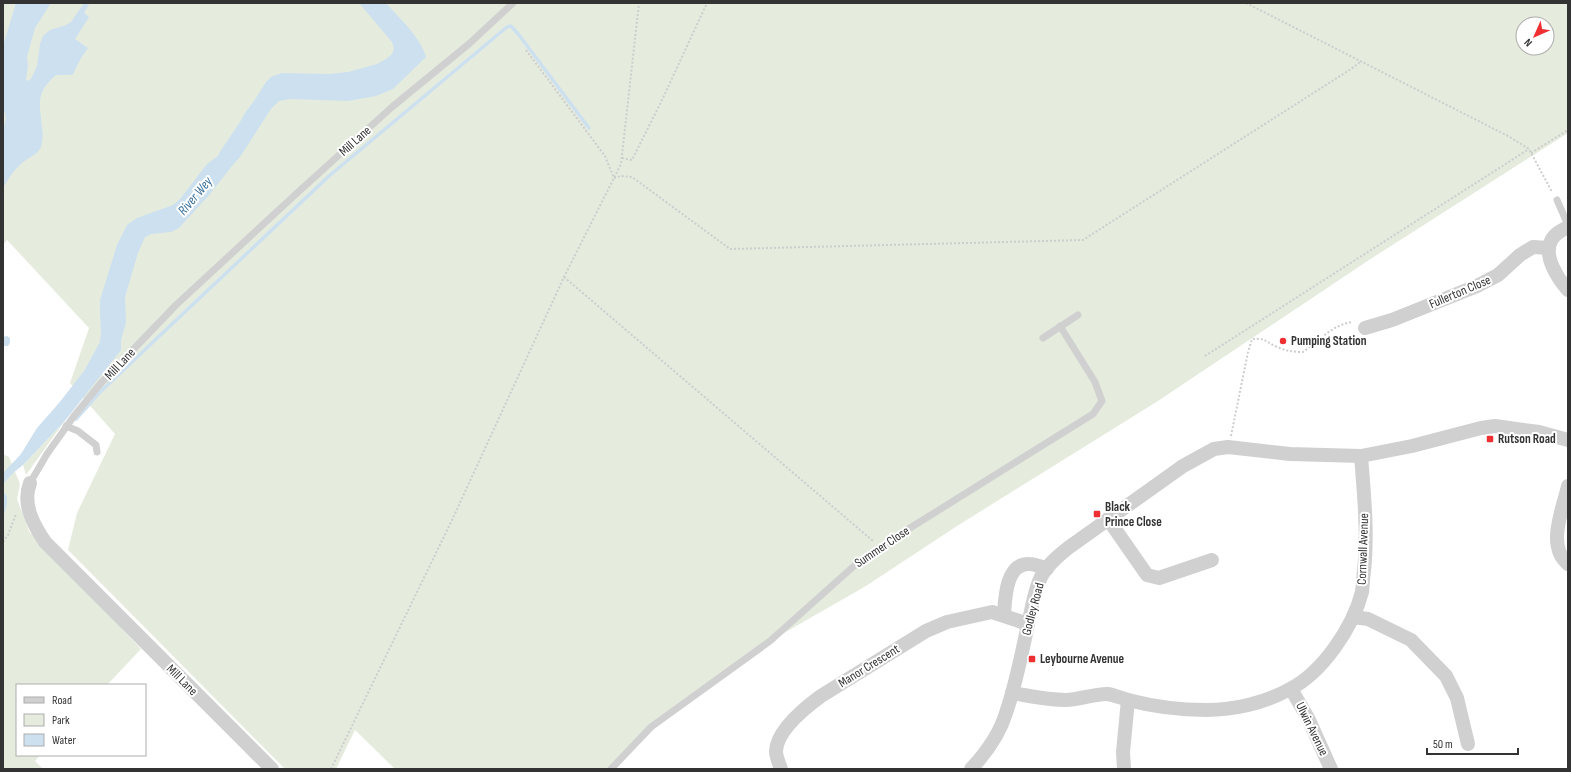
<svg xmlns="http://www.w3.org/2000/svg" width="1571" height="772" viewBox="0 0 1571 772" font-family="'Sofia Sans Condensed',sans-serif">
<rect width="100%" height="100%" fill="#fff"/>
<g fill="#e5ecde" fill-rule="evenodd">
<path d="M3,3H1568V133L1369,260L1158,401L957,526L866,586L770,641L651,727L611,769H395L355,730L336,769H285L68,550L77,513L115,434L70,383L89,328L7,240L3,245ZM1523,24H1547V48H1523Z"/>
<path d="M64,422L26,475L23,465Z"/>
<path d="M3,454L9,457L20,484L17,499L29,531L141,649L107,685H17V755H40L35,761L43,769H3Z"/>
</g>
<g fill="#cde0ef">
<path d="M16,3H51L35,28L27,57L28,66L26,79L27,81L31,79L37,66L40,44L43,36L50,30L66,25L71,22L84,3L89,5L84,13L89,17L75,39L88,48L81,58L73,74L71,75H56C35,93 40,103 42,128C43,135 43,140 41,147C37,156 26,158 20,165C13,171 8,180 3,188V132L6,118L3,107V46Z"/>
<path d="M359,3H386C400,19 420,36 426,57L393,89L376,96L348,101L291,99L279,101L271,109L240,157L232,166L210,194L179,228L171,232L151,234L145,237L138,253L125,297L126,323L121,340V350L64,422L23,465L13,473L3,484V473L21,454L37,428L59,403L84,371L100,342L101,332L100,313V300L117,245L127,225L137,218L173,205L180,199L207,164L218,156L221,150L240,122L245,113L254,101L266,82L271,77L282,73L329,74L348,72L377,64L386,59L392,54L394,49L392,42Z"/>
<path d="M7,336L10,338V343L8,346H3V337Z"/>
<path d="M3,492L7,496V504L3,518Z"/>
</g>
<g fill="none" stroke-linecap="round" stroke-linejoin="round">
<path stroke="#cde0ef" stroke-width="3.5" d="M76,419L99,393L329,176L507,27L511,26L519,35L589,128"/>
<g stroke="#cdcdcd" stroke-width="2" stroke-dasharray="2 2" stroke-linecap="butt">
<path d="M1246,3L1508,136L1529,149L1552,192"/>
<path d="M526,50L605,156L614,178"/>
<path d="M1531,153L1568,130"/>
<path d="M622,158L632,160L662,100L707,3"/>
<path d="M614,178L621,176L632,177L730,249L1083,240L1351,69L1360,62"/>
<path d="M564,277L873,541"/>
<path d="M1205,356L1529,149"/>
<path d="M1231,436L1248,352L1252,339C1265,338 1265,341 1275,346C1285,351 1293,352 1303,352C1319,341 1333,324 1353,322"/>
<path d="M3,542L8,535L16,514"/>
<path d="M331,769L452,520L564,277L621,164L639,3"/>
</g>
<g stroke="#d0d0d0" stroke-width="7">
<path d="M1557,200L1568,225"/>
<path d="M1043,338L1078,315"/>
<path d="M66,426L78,431L96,445L97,452"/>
<path d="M30,483L47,454L74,416L101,383L176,305L296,194L392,107L470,43L513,3"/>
<path d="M611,769L651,727L770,641L854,566L910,528L1093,414L1102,401L1095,382L1060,326"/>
</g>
<g stroke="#d0d0d0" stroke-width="14">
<path d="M1568,227C1562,230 1554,234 1551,241C1543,256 1558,279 1568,290"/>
<path d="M1365,328L1392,320L1477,286L1498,275L1520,255L1533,247L1549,248"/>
<path d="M30,483C22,504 33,524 45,542L272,769"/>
<path d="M1568,486C1563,509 1546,546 1568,564"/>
<path d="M1108,519L1147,575L1159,578L1212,560"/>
<path d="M1004,615C1005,598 1006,563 1029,564C1035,564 1042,567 1047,569"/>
<path d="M1353,617L1368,619L1411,640L1446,676L1457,698L1468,744"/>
<path d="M1291,689L1308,718L1331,769"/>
<path d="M1012,693C1030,696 1047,700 1066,700C1077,700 1099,693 1108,694C1114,695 1121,698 1128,700C1151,706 1181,710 1206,710C1234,710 1265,703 1290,689C1323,672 1353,627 1362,592C1363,585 1363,577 1364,571C1368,533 1364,494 1361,456"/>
<path d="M781,769C779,763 776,757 776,751C777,730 806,707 821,696L926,631L947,622L992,612L1028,624"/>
<path d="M971,769C985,754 1000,733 1006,713C1016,684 1022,653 1028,624C1032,609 1034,591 1041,577C1047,565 1058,556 1068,548L1183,466L1214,449L1228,447L1290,454L1361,456L1412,446L1481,428L1495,426L1539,432L1568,440"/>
<path d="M1124,769L1123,752L1128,700"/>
</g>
</g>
<g fill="#ef2f32" stroke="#fff" stroke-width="1.5">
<circle cx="1283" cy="341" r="4"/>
<rect x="1486" y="435" width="8" height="8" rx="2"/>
<rect x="1093" y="510" width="8" height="8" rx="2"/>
<rect x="1028" y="655" width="8" height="8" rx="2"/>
</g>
<g text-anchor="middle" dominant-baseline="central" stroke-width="4" stroke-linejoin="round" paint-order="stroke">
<g font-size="13" fill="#333" stroke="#fff">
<text transform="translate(355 141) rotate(-42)">Mill Lane</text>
<text transform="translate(1460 292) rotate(-23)">Fullerton Close</text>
<text transform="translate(120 364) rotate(-47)">Mill Lane</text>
<text transform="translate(882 547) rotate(-34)">Summer Close</text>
<text transform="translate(1363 549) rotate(-88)">Cornwall Avenue</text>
<text transform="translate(1033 609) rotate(-75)">Godley Road</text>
<text transform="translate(869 666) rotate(-32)">Manor Crescent</text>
<text transform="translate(182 680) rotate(45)">Mill Lane</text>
<text transform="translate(1312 729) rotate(64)">Ulwin Avenue</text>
</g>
<g font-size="13" font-weight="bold" fill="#333" stroke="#fff" text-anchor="start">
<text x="1291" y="341">Pumping Station</text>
<text x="1498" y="439">Rutson Road</text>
<text x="1105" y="507">Black<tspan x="1105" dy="15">Prince Close</tspan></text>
<text x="1040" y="659">Leybourne Avenue</text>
</g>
<g font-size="14" font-style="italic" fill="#3a709b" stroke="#fff">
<text transform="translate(195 196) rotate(-50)">River Wey</text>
</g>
</g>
<rect width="1571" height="772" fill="none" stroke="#333333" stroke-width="8"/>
<rect x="16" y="684" width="130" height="72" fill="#ffffff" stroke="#adadad"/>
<rect x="24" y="697" width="20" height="6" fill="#d0d0d0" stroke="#adadad"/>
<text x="52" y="704" font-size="12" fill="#333333">Road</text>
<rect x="24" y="714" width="20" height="12" fill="#e5ecde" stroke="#adadad"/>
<text x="52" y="724" font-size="12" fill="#333333">Park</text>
<rect x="24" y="734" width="20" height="12" fill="#cde0ef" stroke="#adadad"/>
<text x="52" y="744" font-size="12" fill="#333333">Water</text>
<g transform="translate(1535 36) rotate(225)"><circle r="19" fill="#ffffff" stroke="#adadad"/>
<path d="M0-3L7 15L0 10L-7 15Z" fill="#ef2f32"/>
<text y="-6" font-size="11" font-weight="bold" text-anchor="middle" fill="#333333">N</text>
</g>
<path d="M1427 748v6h91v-6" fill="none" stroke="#333333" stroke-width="2"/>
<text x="1433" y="748" font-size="12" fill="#333333" stroke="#ffffff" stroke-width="3" paint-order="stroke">50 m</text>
</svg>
